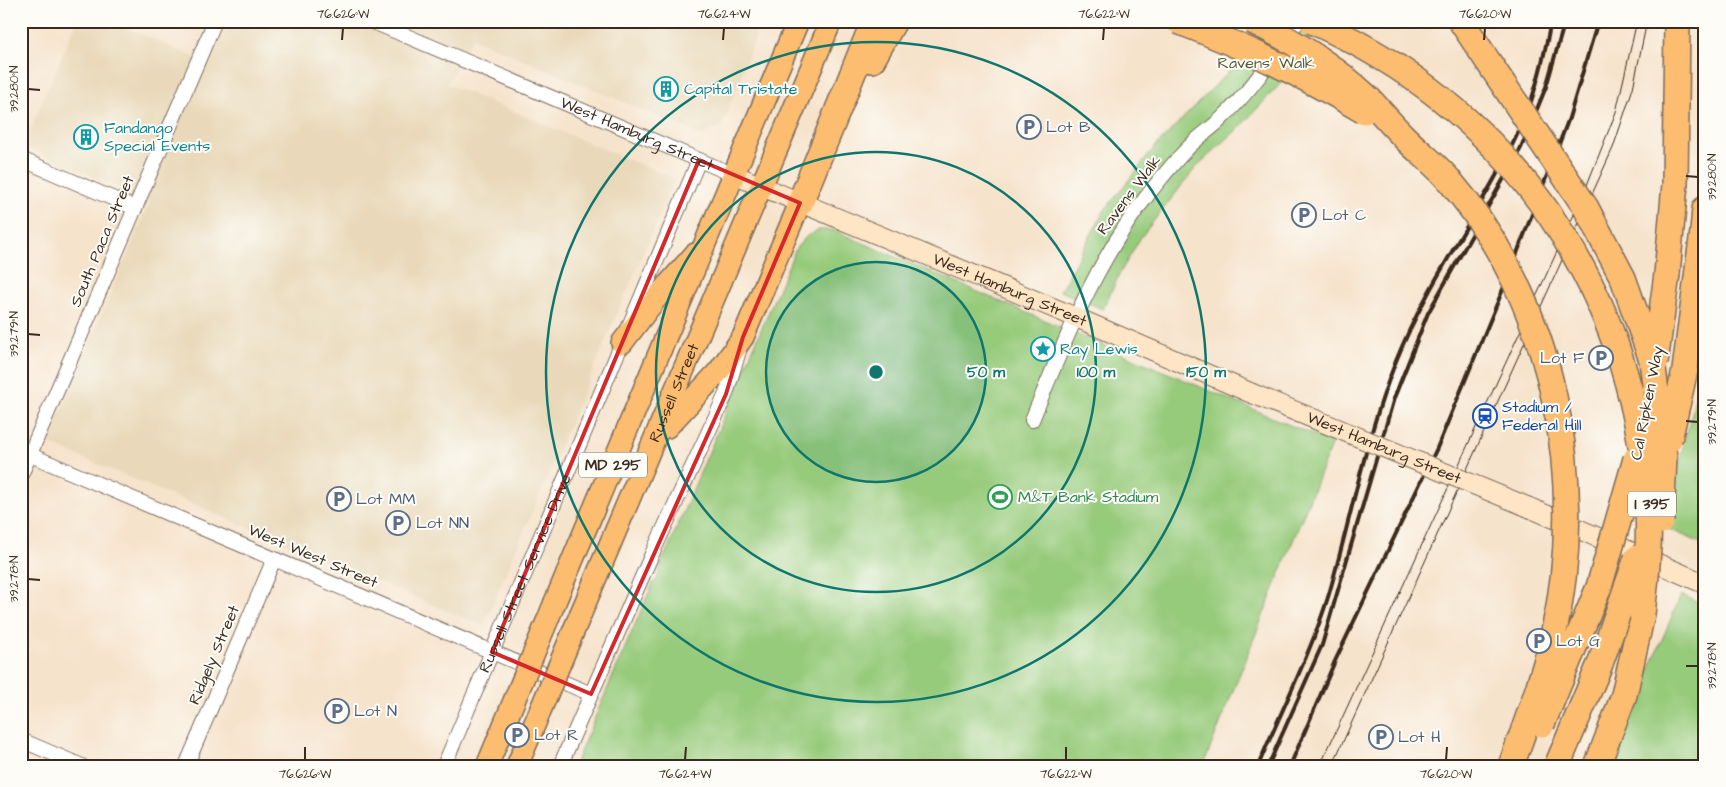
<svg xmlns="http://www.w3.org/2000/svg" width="1726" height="787" viewBox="0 0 1726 787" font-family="'Architects Daughter',sans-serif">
<rect width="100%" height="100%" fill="#fdfcf7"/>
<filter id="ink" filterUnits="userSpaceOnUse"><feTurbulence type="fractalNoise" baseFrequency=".02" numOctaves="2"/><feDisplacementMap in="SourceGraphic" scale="10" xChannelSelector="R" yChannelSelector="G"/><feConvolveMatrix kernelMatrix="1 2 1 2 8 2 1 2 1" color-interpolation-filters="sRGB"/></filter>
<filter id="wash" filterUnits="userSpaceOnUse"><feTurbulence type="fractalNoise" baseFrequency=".0096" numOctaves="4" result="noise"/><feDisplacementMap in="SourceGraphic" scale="20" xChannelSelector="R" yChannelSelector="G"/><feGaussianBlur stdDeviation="1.12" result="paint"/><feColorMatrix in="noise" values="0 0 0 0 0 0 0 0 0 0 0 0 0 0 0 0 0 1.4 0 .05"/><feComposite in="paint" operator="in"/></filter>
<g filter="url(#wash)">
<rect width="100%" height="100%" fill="#f6e3cc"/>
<path fill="#e9d9ba" d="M77,21H111L210,64L229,21H761L722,126L701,135L472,38L447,84L675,179L483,626L47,443L150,201L23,146Z"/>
<g fill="#97cb7c" stroke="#697a4d">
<path d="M1266,21H1322L1282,82L1239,128L1198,165L1141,237L1120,273L1103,309L1060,291L1104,211L1155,147L1239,61Z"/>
<path d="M819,230H834L842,234L1332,443L1203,766H574L653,583L657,579L662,562L796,248L807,236Z"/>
<path d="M1705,339V545L1662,526L1693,410Z"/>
<path d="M1681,595L1705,605V766H1608Z"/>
</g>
</g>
<g filter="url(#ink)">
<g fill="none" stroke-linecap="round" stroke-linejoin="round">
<defs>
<g id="street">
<path id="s1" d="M371,21L732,174"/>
<path d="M21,159L135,208"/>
<path d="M1032,420C1065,340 1096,260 1150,192C1163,176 1177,158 1192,144C1201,135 1212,128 1221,119C1252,90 1274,56 1298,21"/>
<path d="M21,451L591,694"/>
<path d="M21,475L215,21"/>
<path d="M21,740L82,766"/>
<path d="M186,766L274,559"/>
<path id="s2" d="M444,766L699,160"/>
<path d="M560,766L652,554L726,394L739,351"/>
</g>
<g id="secondary">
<path id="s3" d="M732,174L1075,317L1251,393"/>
<path d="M1528,507L1705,584"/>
</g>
<g id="primary">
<path d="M622,343L658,296L695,254"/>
<path d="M667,427L719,371L743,337L800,203"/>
<path d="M555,602L798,21"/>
<path id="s4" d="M581,613L831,21"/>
</g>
<g id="highway">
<path d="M872,60L894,21"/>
<path d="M800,203L874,21"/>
<path d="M1703,231L1705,209"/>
<path d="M1667,274L1675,184L1677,21"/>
<path d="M1597,766L1624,695L1642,614"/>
</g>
</defs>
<use href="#street" stroke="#7c6b5b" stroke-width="16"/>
<use href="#secondary" stroke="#7c6b5b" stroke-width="21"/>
<use href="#primary" stroke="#7c6b5b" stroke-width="24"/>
<use href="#highway" stroke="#7c6b5b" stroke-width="28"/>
<use href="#street" stroke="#fff" stroke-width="14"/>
<use href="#secondary" stroke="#fee5c5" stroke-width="19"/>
<use href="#primary" stroke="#fcbd6f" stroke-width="21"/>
<use href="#highway" stroke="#fcbd6f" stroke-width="25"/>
<g stroke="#3b2a1e" stroke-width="1">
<path d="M1320,766L1583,195L1616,112L1637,21"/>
<path d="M1332,766L1613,148L1633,88L1647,21"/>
</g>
<g stroke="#3b2a1e" stroke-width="4">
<path d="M1258,766C1282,709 1311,653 1329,594C1351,517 1366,436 1396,361C1431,273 1490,200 1526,115C1538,85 1545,52 1551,21"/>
<path d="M1268,766L1322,645L1394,398L1428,313L1521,148L1546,87L1565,21"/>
<path d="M1290,766L1335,661L1437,448L1506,282L1569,118L1598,21"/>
</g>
<defs>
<g id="secondary-bridge">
<path id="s5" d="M1251,393L1528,507"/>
</g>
<g id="primary-bridge">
<path d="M487,766L555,602"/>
<path d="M517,766L581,613"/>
</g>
<g id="highway-bridge">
<path d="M1178,21C1243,46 1304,75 1364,111"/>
<path d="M1252,21C1293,40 1336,68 1369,99C1381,112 1392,125 1405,138C1419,152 1436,165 1449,180C1554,302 1589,482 1553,636C1543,680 1526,723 1511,766"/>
<path d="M1312,21C1514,111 1634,289 1648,508C1650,544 1646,579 1642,614"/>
<path d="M1461,21L1586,208L1623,278L1652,360L1664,458L1661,521"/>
<path d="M1655,363L1667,274"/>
<path d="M1669,440L1685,370L1703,231"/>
<path d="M1542,724L1599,587L1636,459"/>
<path d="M1557,766L1600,664L1637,558"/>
</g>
</defs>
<use href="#secondary-bridge" stroke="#7c6b5b" stroke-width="21" stroke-linecap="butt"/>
<use href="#primary-bridge" stroke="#7c6b5b" stroke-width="24" stroke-linecap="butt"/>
<use href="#highway-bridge" stroke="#7c6b5b" stroke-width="28" stroke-linecap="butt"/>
<use href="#secondary-bridge" stroke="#fee5c5" stroke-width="19"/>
<use href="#primary-bridge" stroke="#fcbd6f" stroke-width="21"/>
<use href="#highway-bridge" stroke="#fcbd6f" stroke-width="25"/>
</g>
</g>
<path fill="none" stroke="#d62828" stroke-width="4" stroke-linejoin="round" d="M699,160L800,203L743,337L726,394L591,694L492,652Z"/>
<path fill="none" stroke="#3b2a1e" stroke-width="2" d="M342,40L343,28M723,40L724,28M1103,40L1104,28M1484,40L1485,28M28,89L40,90M1686,176L1698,177M28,334L40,335M1686,421L1698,422M28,579L40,580M1686,666H1698M305,760V747M685,760L686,747M1066,760V747M1446,760L1447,747"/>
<circle cx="876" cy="372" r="110" fill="#0f766e" fill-opacity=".12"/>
<g fill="none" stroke="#0f766e" stroke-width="2.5">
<circle cx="876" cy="372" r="110"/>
<circle cx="876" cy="372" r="220"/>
<circle cx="876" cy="372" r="330"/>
</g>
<defs>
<symbol id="building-ring" viewBox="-11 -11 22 22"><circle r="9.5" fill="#fdfcf7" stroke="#0f9aa8" stroke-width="1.5"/><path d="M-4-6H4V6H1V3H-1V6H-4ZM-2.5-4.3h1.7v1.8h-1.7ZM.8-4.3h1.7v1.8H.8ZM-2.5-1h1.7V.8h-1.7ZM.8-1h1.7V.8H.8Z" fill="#0f9aa8"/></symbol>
<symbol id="parking-ring" viewBox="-11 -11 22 22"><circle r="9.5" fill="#fdfcf7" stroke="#5c6f8a" stroke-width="1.5"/><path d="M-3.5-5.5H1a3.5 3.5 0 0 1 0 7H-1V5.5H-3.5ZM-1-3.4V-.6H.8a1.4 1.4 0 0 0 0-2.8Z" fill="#5c6f8a"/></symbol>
<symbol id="sight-ring" viewBox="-11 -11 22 22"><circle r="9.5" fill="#fdfcf7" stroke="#0f9aa8" stroke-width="1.5"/><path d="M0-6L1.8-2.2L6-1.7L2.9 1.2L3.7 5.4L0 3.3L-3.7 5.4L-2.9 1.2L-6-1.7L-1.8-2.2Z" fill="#0f9aa8"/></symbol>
<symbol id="station-ring" viewBox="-11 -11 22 22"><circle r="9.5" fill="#fdfcf7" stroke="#1a4fb4" stroke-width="1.5"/><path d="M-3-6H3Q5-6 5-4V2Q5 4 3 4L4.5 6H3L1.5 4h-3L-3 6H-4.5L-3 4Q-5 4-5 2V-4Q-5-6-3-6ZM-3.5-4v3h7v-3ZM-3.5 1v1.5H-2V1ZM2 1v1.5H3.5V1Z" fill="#1a4fb4"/></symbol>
<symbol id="stadium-ring" viewBox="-11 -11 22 22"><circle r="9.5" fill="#fdfcf7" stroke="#2e9e5b" stroke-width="1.5"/><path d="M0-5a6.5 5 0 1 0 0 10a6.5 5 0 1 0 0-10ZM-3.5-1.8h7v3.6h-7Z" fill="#2e9e5b"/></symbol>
</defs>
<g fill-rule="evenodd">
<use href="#building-ring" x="652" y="75" width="28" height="28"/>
<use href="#parking-ring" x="1015" y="113" width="28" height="28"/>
<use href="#building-ring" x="72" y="123" width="28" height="28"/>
<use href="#parking-ring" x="1290" y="201" width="28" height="28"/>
<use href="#sight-ring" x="1029" y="335" width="28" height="28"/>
<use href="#parking-ring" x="1587" y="344" width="28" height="28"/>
<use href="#station-ring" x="1471" y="402" width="28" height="28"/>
<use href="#stadium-ring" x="986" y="483" width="28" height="28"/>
<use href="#parking-ring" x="325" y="485" width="28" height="28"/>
<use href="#parking-ring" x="384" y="509" width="28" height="28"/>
<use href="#parking-ring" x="1525" y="627" width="28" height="28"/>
<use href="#parking-ring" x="323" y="697" width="28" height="28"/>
<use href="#parking-ring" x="503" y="721" width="28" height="28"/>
<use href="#parking-ring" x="1367" y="723" width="28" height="28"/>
</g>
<g text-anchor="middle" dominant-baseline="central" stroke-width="4" stroke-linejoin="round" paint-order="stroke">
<g fill="#fdfcf7" stroke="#75695f" stroke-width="1">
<rect x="579" y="452.5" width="68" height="25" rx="4"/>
<rect x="1628" y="491.5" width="48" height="25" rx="4"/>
</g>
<g font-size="15" font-weight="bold" fill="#3b2a1e">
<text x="613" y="465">MD 295</text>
<text x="1652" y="504">I 395</text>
</g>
<g font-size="16" fill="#575a3a" stroke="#fdfcf7">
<text x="1266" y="63">Ravens' Walk</text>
</g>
<g font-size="16" fill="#0d838f" stroke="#fdfcf7" text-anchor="start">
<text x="684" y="89">Capital Tristate</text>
<text x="104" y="128">Fandango<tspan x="104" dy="18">Special Events</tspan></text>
<text x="1060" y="349">Ray Lewis</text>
</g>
<g font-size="16" fill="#4e5e75" stroke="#fdfcf7" text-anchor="start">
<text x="1046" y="127">Lot B</text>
<text x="1322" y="215">Lot C</text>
<text x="1584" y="358" text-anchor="end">Lot F</text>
<text x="356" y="499">Lot MM</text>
<text x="416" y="523">Lot NN</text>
<text x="1556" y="641">Lot G</text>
<text x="354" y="711">Lot N</text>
<text x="534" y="735">Lot R</text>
<text x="1398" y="737">Lot H</text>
</g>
<g font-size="16" fill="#3b2a1e" stroke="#fdfcf7">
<text stroke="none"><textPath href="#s1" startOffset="289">West Hamburg Street</textPath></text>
<text transform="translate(1129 195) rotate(-53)">Ravens Walk</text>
<text transform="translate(102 241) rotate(-67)">South Paca Street</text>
<text stroke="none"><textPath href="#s3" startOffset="301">West Hamburg Street</textPath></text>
<text stroke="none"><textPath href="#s4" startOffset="239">Russell Street</textPath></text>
<text transform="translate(1647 403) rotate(-79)">Cal Ripken Way</text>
<text stroke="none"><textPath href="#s5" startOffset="144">West Hamburg Street</textPath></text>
<text transform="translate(313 556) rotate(23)">West West Street</text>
<text stroke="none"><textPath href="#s2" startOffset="209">Russell Street Service Drive</textPath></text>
<text transform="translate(214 655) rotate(-67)">Ridgely Street</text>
</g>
<g font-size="16" fill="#164399" stroke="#fdfcf7" text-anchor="start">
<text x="1502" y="407">Stadium /<tspan x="1502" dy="18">Federal Hill</tspan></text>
</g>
<g font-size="16" fill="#27864d" stroke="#fdfcf7" text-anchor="start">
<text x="1018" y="497">M&amp;T Bank Stadium</text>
</g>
</g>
<circle cx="876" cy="372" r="8" fill="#0f766e" stroke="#fdfcf7" stroke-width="2.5"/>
<g font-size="15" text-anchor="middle" font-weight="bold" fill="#0f766e" stroke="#fdfcf7" stroke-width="4" stroke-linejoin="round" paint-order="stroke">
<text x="986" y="377">50 m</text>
<text x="1096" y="377">100 m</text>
<text x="1206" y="377">150 m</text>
</g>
<rect width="1726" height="787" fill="none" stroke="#fdfcf7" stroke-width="55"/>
<rect x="28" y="28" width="1670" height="732" fill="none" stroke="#3b2a1e" stroke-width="2"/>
<g font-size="12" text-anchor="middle" fill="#3b2a1e">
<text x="343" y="18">76.626°W</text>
<text x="724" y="18">76.624°W</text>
<text x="1104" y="18">76.622°W</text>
<text x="1485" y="18">76.620°W</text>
<text transform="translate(14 89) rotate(-90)" y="4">39.280°N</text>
<text transform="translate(1712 177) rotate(-90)" y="4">39.280°N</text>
<text transform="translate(14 334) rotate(-90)" y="4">39.279°N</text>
<text transform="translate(1712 422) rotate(-90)" y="4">39.279°N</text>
<text transform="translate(14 579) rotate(-90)" y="4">39.278°N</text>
<text transform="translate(1712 666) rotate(-90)" y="4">39.278°N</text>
<text x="305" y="778">76.626°W</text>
<text x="685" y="778">76.624°W</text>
<text x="1066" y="778">76.622°W</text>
<text x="1446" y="778">76.620°W</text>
</g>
</svg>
